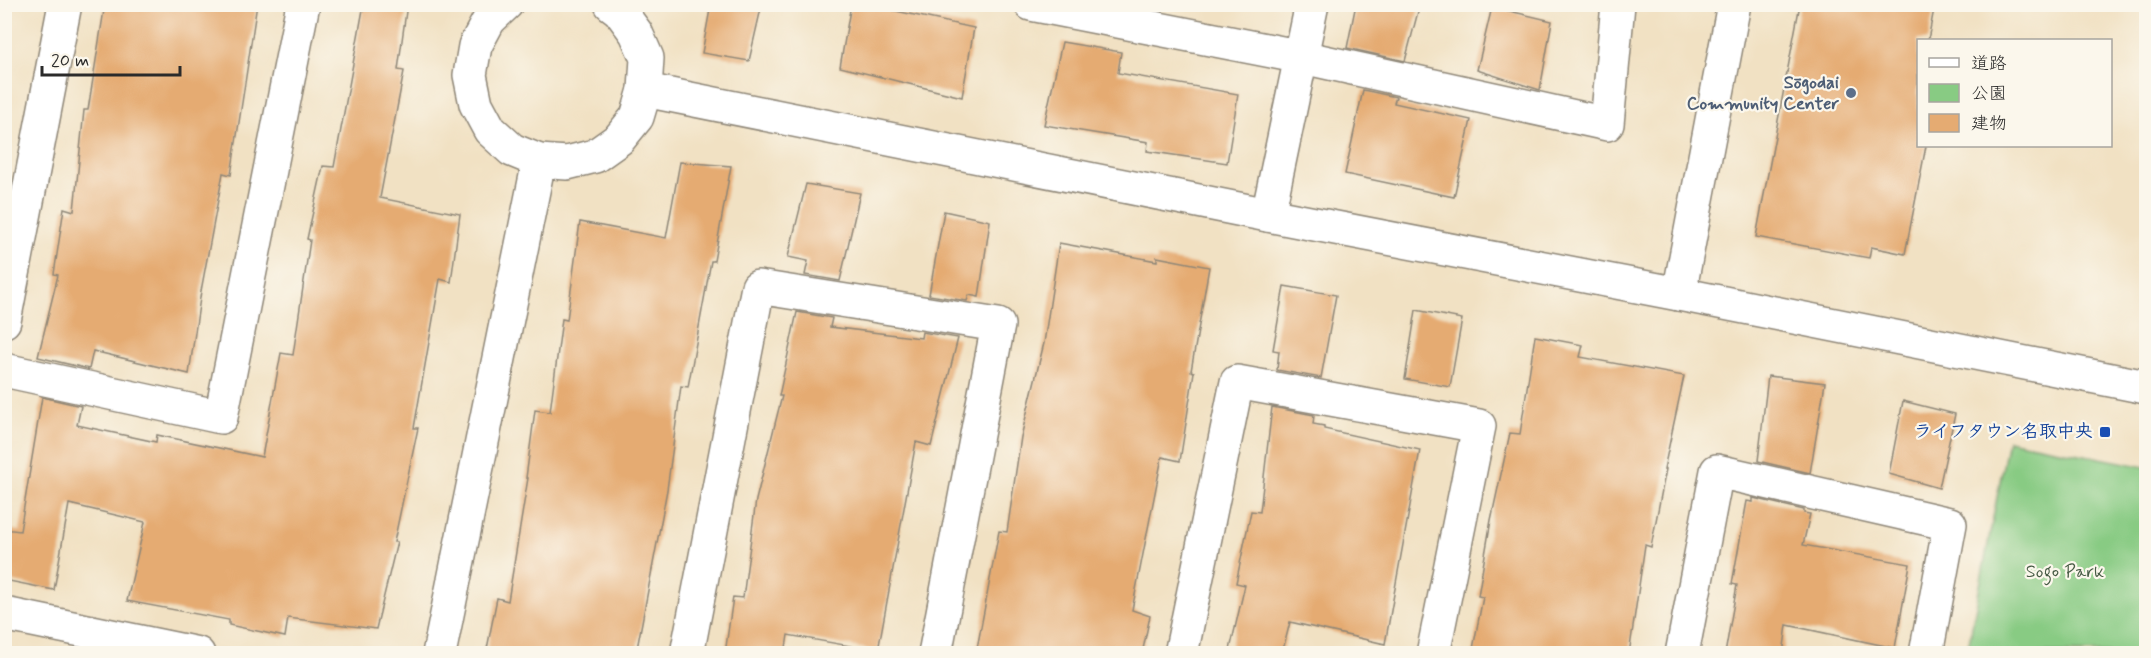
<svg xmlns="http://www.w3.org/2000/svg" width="2151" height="658" viewBox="0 0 2151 658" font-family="Mynerve,'Klee One',sans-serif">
<rect width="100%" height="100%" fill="#fbf7ec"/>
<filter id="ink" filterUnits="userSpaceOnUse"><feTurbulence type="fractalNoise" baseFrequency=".0167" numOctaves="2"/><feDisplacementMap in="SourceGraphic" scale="12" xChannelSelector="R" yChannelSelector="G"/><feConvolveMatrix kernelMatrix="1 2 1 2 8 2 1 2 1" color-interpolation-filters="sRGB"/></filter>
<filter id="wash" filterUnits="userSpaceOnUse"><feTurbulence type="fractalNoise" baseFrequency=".008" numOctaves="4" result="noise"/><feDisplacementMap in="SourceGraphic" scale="24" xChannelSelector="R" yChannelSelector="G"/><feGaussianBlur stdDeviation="1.35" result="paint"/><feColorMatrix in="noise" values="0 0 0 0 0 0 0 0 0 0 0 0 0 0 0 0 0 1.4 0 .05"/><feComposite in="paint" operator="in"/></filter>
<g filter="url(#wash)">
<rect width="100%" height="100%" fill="#f1e1c3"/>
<path fill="#88cb83" stroke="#5a7b57" stroke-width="1.5" d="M2008,440L2146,467V653H1967Z"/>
<g id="blocks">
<g fill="#e5ab72">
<path d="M105,4H257L231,175L223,173L201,291L189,374L93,351L89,369L38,357L58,275L54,274L64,208L74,211L84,110H88Z"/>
<path d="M364,4H407L398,70L404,71L380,198L460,214L451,282L440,279L414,428H418L394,542H397L376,629L288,618L285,637L229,625V620L127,601L145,522L69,504L54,590L4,580V529L20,531L42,397L81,406L77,425L156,442L157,435L262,457L281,353L293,355L310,240L307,239L323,166L334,167Z"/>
<path d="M711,4H762L749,61L702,53Z"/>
<path d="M851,4H864L974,28L962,97L840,67Z"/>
<path d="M1356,4H1420L1405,61L1347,48Z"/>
<path d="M1800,4H1935L1928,40H1918V146H1926L1905,254L1871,247L1869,258L1756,237Z"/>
<path d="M1492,7L1552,21L1540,90L1477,70Z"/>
<path d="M1062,42L1121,52L1118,73L1238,94L1227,163L1147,151L1148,142L1044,125Z"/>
<path d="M1363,90L1396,97L1394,103L1471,120L1454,197L1345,174Z"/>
<path d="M680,162L731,166L714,261H711L688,387L681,386L667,490L636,654H486L497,598L508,601L528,478H526L535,410L550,412L562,319L567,320L580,222L666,238Z"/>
<path d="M806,184L860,193L840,281L805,275L808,261L788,257Z"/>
<path d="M944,211L990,221L979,297L969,295L967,301L929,295Z"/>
<path d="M1059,243L1157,261V257L1209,267L1191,371L1194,372L1180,461L1162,457L1132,610L1150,616L1142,654H976L999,531L1007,532L1021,437L1044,343Z"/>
<path d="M1284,286L1336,295L1321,378L1277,370L1279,351L1273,350Z"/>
<path d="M1416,310L1462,319L1450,387L1405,379Z"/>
<path d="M797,312L832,318L830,327L921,338L922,332L958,338L931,446L916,442L878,651L788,635L785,654H725L733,597L743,598L756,500L782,396H779Z"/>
<path d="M1535,336L1583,345L1580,357L1684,376L1664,469H1666L1651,547L1645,545L1629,654H1472L1483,597L1478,596L1491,520L1510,433L1520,434Z"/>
<path d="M1768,376L1825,383L1810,473L1758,461Z"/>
<path d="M1903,401L1955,414L1939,488L1889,474Z"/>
<path d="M1272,407L1314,415L1313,424L1324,426V429L1420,450L1385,644L1290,622L1282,654H1229L1245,585L1236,583L1251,511L1260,512Z"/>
<path d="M1753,498L1804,510V513L1810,514L1803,545L1910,564L1895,648L1787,625L1783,654H1725L1737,585L1732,584L1747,501L1753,502Z"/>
</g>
</g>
</g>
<g filter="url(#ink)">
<use href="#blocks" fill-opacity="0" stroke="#8e8677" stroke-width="1.5"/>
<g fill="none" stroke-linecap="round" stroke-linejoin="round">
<defs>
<g id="minor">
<path d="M1031,4L1302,57L1607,124L1618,4"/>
<path d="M1268,215L1312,4"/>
<path d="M4,321L65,4"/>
<path d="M4,370L221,417L303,4"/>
<path d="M4,614L198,654"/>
<path d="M439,654L539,161"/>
<path d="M687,654L758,287L998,325L935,654"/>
<path d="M1181,654L1237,382L1479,426L1433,654"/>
<path d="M1682,654L1717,471L1950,524L1926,654"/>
</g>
<g id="tertiary">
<path d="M506,4L489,20L475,46L470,75L476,104L490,130L512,150L539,161L567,163L595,156L619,139L637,117L645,90L647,58L636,33L619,10L611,4"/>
<path d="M645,90L1268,215L1679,294L2146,387"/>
<path d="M1679,294L1734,4"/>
</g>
</defs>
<use href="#minor" stroke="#8e8677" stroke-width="36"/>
<use href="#tertiary" stroke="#8e8677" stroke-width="36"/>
<use href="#minor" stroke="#fff" stroke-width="33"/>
<use href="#tertiary" stroke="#fff" stroke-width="33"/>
</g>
</g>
<circle fill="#5c6f8a" stroke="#fbf7ec" stroke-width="2" cx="1851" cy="93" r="6"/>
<rect fill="#1a4fb4" stroke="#fbf7ec" stroke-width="2" x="2099" y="426" width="12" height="12" rx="3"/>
<g text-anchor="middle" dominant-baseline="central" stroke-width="4.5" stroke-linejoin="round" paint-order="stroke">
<g font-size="18" font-weight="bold" fill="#4e5e75" stroke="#fbf7ec" text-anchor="end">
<text x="1839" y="83">Sōgodai<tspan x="1839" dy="21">Community Center</tspan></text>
</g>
<g font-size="18" font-weight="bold" fill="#164399" stroke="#fbf7ec" text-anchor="end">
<text x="2093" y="432">ライフタウン名取中央</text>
</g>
<g font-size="18" fill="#475b45" stroke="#fbf7ec">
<text x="2065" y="572">Sogo Park</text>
</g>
</g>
<rect width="2151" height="658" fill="none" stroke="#fbf7ec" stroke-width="24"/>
<rect x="1917" y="39" width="195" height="108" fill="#fbf7ec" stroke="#a8a59f" stroke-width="1.5"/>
<rect x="1929" y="58" width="30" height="9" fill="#ffffff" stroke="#a8a59f" stroke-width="1.5"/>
<text x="1971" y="69" font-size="18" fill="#2b2b2b">道路</text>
<rect x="1929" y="84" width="30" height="18" fill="#88cb83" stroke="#a8a59f" stroke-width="1.5"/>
<text x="1971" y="99" font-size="18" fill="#2b2b2b">公園</text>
<rect x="1929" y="114" width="30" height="18" fill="#e5ab72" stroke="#a8a59f" stroke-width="1.5"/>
<text x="1971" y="129" font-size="18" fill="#2b2b2b">建物</text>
<path d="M42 66v9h138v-9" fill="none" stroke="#2b2b2b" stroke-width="3"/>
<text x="51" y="66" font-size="18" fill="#2b2b2b" stroke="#fbf7ec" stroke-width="4.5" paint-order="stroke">20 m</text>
</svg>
